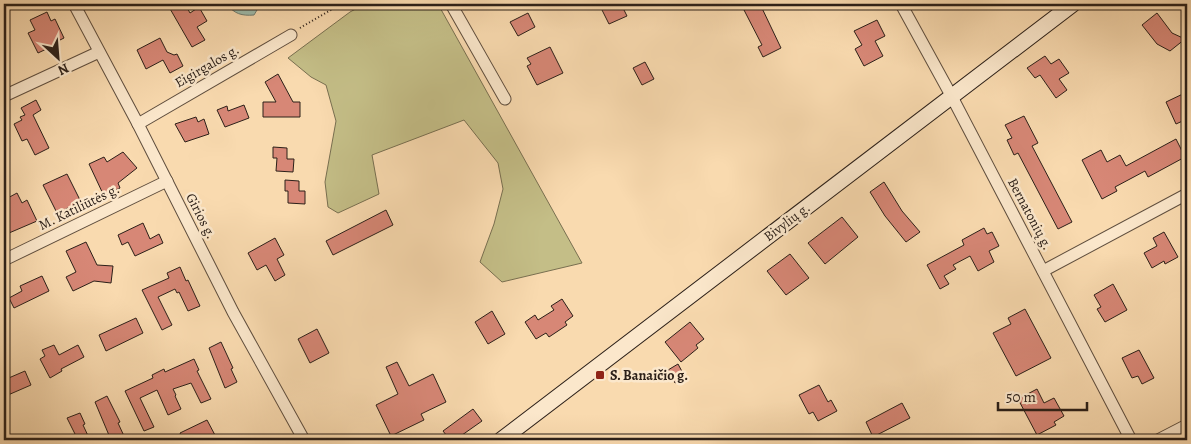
<svg xmlns="http://www.w3.org/2000/svg" width="1191" height="444" viewBox="0 0 1191 444" font-family="Alegreya,serif">
<rect width="100%" height="100%" fill="#f9daaf"/>
<filter id="stains"><feTurbulence type="fractalNoise" baseFrequency=".004" numOctaves="4"/><feColorMatrix values="0 0 0 0 .2 0 0 0 0 .09 0 0 0 0 .02 0 0 0 .5 -.17"/></filter>
<radialGradient id="worn" r=".72"><stop offset=".6" stop-color="#630" stop-opacity="0"/><stop offset="1" stop-color="#630" stop-opacity=".3"/></radialGradient>
<path fill="#c4be87" stroke="#786f50" d="M365,4H438L582,263L502,282L480,262L494,224L503,189L498,163L464,120L372,155L379,194L338,213L328,207L325,182L336,121L326,85L311,77L288,58L350,12Z"/>
<path fill="#9ebbab" stroke="#707d71" d="M227,4H258L257,10L254,15C242,16 234,14 227,4Z"/>
<g fill="#d78776" stroke="#2c2019">
<path d="M175,4H185L190,13L199,7L207,21L197,27L205,40L192,47L169,7Z"/>
<path d="M599,4H621L627,16L609,24Z"/>
<path d="M757,4H760L781,48L763,57L758,47L762,45L744,10Z"/>
<path d="M47,12L51,21L55,19L64,38L54,43L55,45L38,53L28,33L35,30L30,20Z"/>
<path d="M528,13L535,27L518,36L510,22Z"/>
<path d="M1157,13L1172,33L1185,39L1170,51L1157,44L1142,25Z"/>
<path d="M877,20L885,36L875,41L883,56L864,66L855,49L862,45L854,31Z"/>
<path d="M160,38L167,52L174,55L177,54L183,66L170,73L163,60L146,69L137,50Z"/>
<path d="M550,47L563,73L537,85L527,66L531,64L527,58Z"/>
<path d="M1045,56L1051,64L1059,59L1069,73L1059,79L1067,90L1056,98L1040,75L1035,78L1027,68Z"/>
<path d="M645,62L654,79L642,85L633,68Z"/>
<path d="M278,74L293,102H300V117H263V102H276L265,82Z"/>
<path d="M1187,92V119L1176,124L1166,102Z"/>
<path d="M36,100L41,110L33,115L49,148L35,155L27,139L22,141L14,124L22,120L20,117L25,115L21,108Z"/>
<path d="M244,105L249,118L225,127L217,110L227,106L228,111Z"/>
<path d="M1024,116L1038,143L1032,146L1072,222L1058,229L1018,153L1014,155L1007,140L1012,138L1005,125Z"/>
<path d="M196,117L198,122L204,119L209,134L185,142L175,124Z"/>
<path d="M1176,139L1185,157L1148,177L1145,171L1115,187L1117,191L1102,199L1082,160L1101,150L1107,162L1120,155L1126,166Z"/>
<path d="M273,147L287,148V159H294L293,172L276,171L277,158H273Z"/>
<path d="M123,152L137,168L118,183L120,188L104,196L89,164L104,157L107,162Z"/>
<path d="M67,174L81,202L57,213L43,185Z"/>
<path d="M285,180L299,181V191H305V204L288,203V191H285Z"/>
<path d="M884,182L902,211L920,232L906,242L885,216L870,192Z"/>
<path d="M17,193L22,203L27,200L37,221L9,233L4,222V200Z"/>
<path d="M386,210L393,225L333,255L326,241Z"/>
<path d="M842,217L858,237L825,264L808,243Z"/>
<path d="M143,223L150,239L159,234L163,243L135,256L128,242L122,245L118,235Z"/>
<path d="M984,228L987,234L992,232L999,246L989,251L994,262L978,271L970,256L953,265L956,269L944,276L949,284L940,289L927,265L964,245L962,240Z"/>
<path d="M1164,232L1178,257L1165,264L1164,261L1152,268L1144,253L1157,246L1153,238Z"/>
<path d="M275,238L284,255L277,259L285,275L275,281L266,265L257,270L248,253Z"/>
<path d="M86,242L97,265L113,266L111,283L94,281L73,291L66,277L76,272L66,251Z"/>
<path d="M790,254L809,278L786,295L767,271Z"/>
<path d="M180,267L186,281L188,280L200,306L188,311L179,292L177,293L175,289L158,297L172,325L162,330L142,290L169,278L167,273Z"/>
<path d="M42,276L49,291L14,308L9,298L22,291L20,286Z"/>
<path d="M1113,284L1127,310L1105,322L1097,309L1101,307L1094,295Z"/>
<path d="M562,299L573,316L565,322L567,325L549,337L546,333L536,339L525,322L535,315L538,320L554,310L551,306Z"/>
<path d="M1025,309L1051,358L1016,376L993,333L1011,324L1008,318Z"/>
<path d="M492,311L505,334L488,344L475,322Z"/>
<path d="M136,318L143,333L106,351L99,335Z"/>
<path d="M690,322L704,339L696,345L698,348L681,362L665,342Z"/>
<path d="M317,329L329,353L310,363L298,339Z"/>
<path d="M221,342L233,368L231,369L237,382L225,388L209,348Z"/>
<path d="M54,345L59,355L78,345L84,357L61,369L62,371L50,378L40,359L45,356L42,350Z"/>
<path d="M1139,350L1154,378L1142,384L1138,376L1132,378L1122,358Z"/>
<path d="M194,359L199,370L197,371L211,399L201,403L191,383L173,389L176,395L175,396L181,409L168,415L157,390L140,398L154,427L144,431L125,391L153,378L152,375L164,369L165,372Z"/>
<path d="M397,362L409,386L433,374L446,402L421,414L424,420L391,436L376,405L398,394L386,367Z"/>
<path d="M678,364L685,377L675,383L668,370Z"/>
<path d="M25,371L31,385L8,395L4,386V380Z"/>
<path d="M819,385L828,402L831,400L837,411L818,421L813,412L809,414L799,395Z"/>
<path d="M1037,389L1044,403L1054,398L1064,416L1054,422L1056,425L1037,435L1018,399Z"/>
<path d="M107,396L120,422L118,423L124,436L115,440H111L95,402Z"/>
<path d="M902,403L910,418L873,437L866,422Z"/>
<path d="M473,409L482,421L455,440H450L443,431Z"/>
<path d="M80,413L85,424L83,425L90,440H78L67,418Z"/>
<path d="M207,420L216,437L210,440H183L180,433Z"/>
</g>
<g fill="none" stroke-linecap="round" stroke-linejoin="round">
<defs>
<g id="street">
<path d="M74,4L138,124L233,312L304,440"/>
<path d="M451,4L505,99"/>
<path d="M901,4L952,97L1131,440"/>
<path d="M4,96L99,52"/>
<path d="M138,124L291,35"/>
<path d="M4,260L167,181"/>
<path d="M1043,271L1187,194"/>
<path d="M1158,440L1187,425"/>
</g>
<path id="secondary" d="M501,440L1073,4"/>
</defs>
<use href="#street" stroke="#5f4e3e" stroke-width="13"/>
<use href="#secondary" stroke="#2c2019" stroke-width="17"/>
<path stroke="#2c2019" stroke-width="2" stroke-dasharray="1 2.5" stroke-linecap="butt" d="M300,28L341,4"/>
<use href="#street" stroke="#fbe7cb" stroke-width="11"/>
<use href="#secondary" stroke="#fbe7cb" stroke-width="15"/>
</g>
<rect fill="#8f2418" stroke="#fbe7cb" stroke-width="2" x="595" y="370" width="10" height="10" rx="2.5"/>
<g text-anchor="middle" dominant-baseline="central" stroke-width="5" stroke-linejoin="round" paint-order="stroke">
<g font-size="14" fill="#2c2019" stroke="#fbe7cb">
<text transform="translate(207 66) rotate(-30)">Eigirgalos g.</text>
<text transform="translate(79 207) rotate(-26)">M. Katiliūtės g.</text>
<text transform="translate(1030 214) rotate(62)">Bernatonių g.</text>
<text transform="translate(201 216) rotate(63)">Girios g.</text>
<text transform="translate(787 222) rotate(-37)">Bivylių g.</text>
</g>
<g font-size="14" font-weight="bold" fill="#2c2019" stroke="#fbe7cb" text-anchor="start">
<text x="610" y="375">S. Banaičio g.</text>
</g>
</g>
<rect width="1191" height="444" fill="none" stroke="#f9daaf" stroke-width="20"/>
<rect x="5" y="5" width="1181" height="434" fill="none" stroke="#2c2019" stroke-width="2.5"/>
<rect x="10" y="10" width="1171" height="424" fill="none" stroke="#2c2019"/>
<g transform="translate(58 58) rotate(154)" stroke="#fbe7cb" stroke-width="4" paint-order="stroke">
<path d="M0-4L9 19L0 12L-9 19Z" fill="#2c2019"/>
<text y="-8" font-size="14" font-weight="bold" text-anchor="middle" fill="#2c2019">N</text>
</g>
<path d="M998 402v8h89v-8" fill="none" stroke="#2c2019" stroke-width="2.5"/>
<text x="1006" y="402" font-size="15" fill="#2c2019" stroke="#fbe7cb" stroke-width="4" paint-order="stroke">50 m</text>
<rect width="100%" height="100%" filter="url(#stains)"/>
<rect width="100%" height="100%" fill="url(#worn)"/>
</svg>
